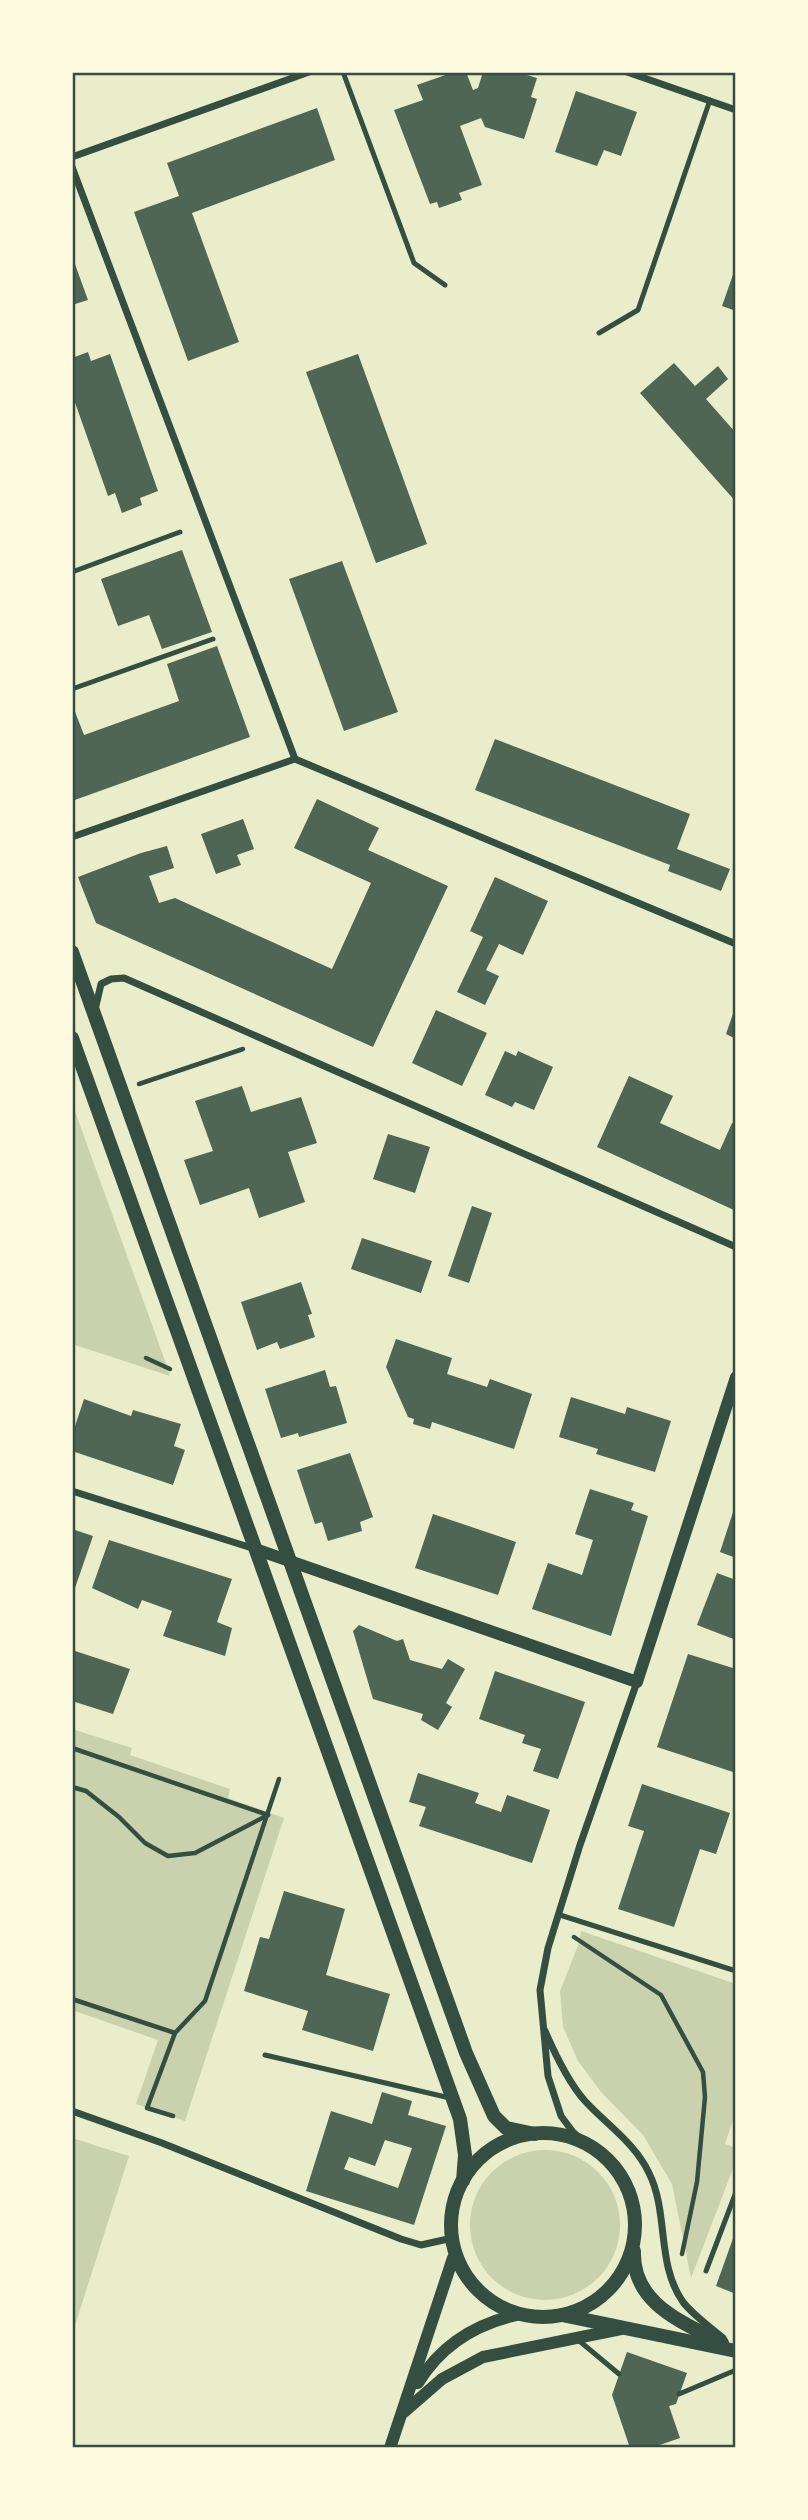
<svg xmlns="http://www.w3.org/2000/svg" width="808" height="2520" viewBox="0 0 808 2520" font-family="'Zilla Slab',serif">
<rect width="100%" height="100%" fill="#e9edc9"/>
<g fill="#cad2ad">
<path d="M72,1103L168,1369L170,1376L72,1344Z"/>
<path d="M72,1729L132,1748L130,1755L230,1789L228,1798L284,1818L185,2121L136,2104L158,2040L72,2010Z"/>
<path d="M581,1931L736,1984V2111L725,2144L736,2148V2161L691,2278L672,2184L643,2135L601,2092L578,2061L563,2027L560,1991L579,1943Z"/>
<path d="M72,2138L129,2156L72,2335Z"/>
<circle cx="545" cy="2225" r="75"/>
</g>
<g fill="#4f6655" fill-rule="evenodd">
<path d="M454,72H466L473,90L478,88L483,72H517L537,78L531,97L537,99L524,139L485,127L481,118L460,126L482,185L459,193L462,200L439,208L437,202L430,204L394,110L423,100L417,85Z"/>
<path d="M576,91L637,112L621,156L604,150L597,166L555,152Z"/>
<path d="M317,108L335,160L192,213L239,342L188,361L134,212L179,196L167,163Z"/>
<path d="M72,256L88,300L72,305Z"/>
<path d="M736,266V311L722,306Z"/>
<path d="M88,352L91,361L110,354L158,491L140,498L142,505L122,513L115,493L108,496L72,394V380L74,379L72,358Z"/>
<path d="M358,354L427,544L376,563L306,372Z"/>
<path d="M674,363L695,386L718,366L728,379L706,399L736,433V502L640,393Z"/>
<path d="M182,550L212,632L162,649L149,615L118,626L101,579Z"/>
<path d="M342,561L398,712L344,731L289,579Z"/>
<path d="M217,646L250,737L72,801V704L84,735L179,701L167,664Z"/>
<path d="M495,739L690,814L677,849L730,869L721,891L668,871L670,865L475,790Z"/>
<path d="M317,799L379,828L368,850L448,886L373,1047L96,923L78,877L141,853L167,846L174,868L149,876L159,903L175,898L332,969L371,883L294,848Z"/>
<path d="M243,819L254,849L237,855L241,865L216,874L201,834Z"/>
<path d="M495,877L548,901L523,955L499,944L486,970L499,976L485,1005L457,992L483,937L470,931Z"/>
<path d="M736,1005V1039L726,1034Z"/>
<path d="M436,1010L487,1033L462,1086L412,1063Z"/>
<path d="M505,1051L516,1056L518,1051L553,1067L534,1110L515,1102L512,1107L485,1095Z"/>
<path d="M629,1076L673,1096L660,1123L720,1150L732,1123L736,1124V1211L597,1147Z"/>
<path d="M242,1086L251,1112L301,1097L317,1143L288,1152L305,1202L259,1218L249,1188L200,1205L184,1160L213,1151L195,1101Z"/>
<path d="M388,1134L430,1147L415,1193L373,1179Z"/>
<path d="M472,1206L492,1213L469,1283L448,1276Z"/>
<path d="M362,1238L432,1261L421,1293L351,1269Z"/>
<path d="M301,1282L312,1314L308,1315L315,1337L280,1349L277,1342L257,1350L241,1302Z"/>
<path d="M396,1339L452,1358L447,1374L487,1387L490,1379L532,1394L514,1449L432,1422L430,1429L413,1424L414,1419L408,1417L386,1367Z"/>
<path d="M325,1370L330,1387L336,1386L347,1423L299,1437L298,1433L281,1438L265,1389Z"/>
<path d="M571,1397L625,1414L627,1407L671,1421L655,1472L596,1454L598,1449L559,1437Z"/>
<path d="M84,1399L131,1416L133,1410L181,1424L174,1446L185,1450L173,1485L72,1451V1435Z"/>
<path d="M350,1453L373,1517L360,1522L362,1531L328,1541L322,1522L315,1524L297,1470Z"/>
<path d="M590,1489L634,1503L631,1510L648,1516L611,1636L532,1609L548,1563L582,1575L593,1540L575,1534Z"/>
<path d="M736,1503V1558L720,1552Z"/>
<path d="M433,1514L516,1542L498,1595L415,1568Z"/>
<path d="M72,1529L93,1536L75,1588L72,1587Z"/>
<path d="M109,1540L232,1579L217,1622L232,1628L225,1656L163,1636L172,1611L142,1600L138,1609L92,1588Z"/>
<path d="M717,1573L736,1580V1640L697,1625Z"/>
<path d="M359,1625L397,1641L403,1639L410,1660L442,1669L448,1659L465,1669L446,1703L452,1707L438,1730L421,1720L423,1714L373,1699L353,1631Z"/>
<path d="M72,1650L130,1669L113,1714L72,1701Z"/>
<path d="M688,1654L736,1669V1773L657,1747Z"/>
<path d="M495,1671L585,1702L558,1779L533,1771L541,1749L522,1743L525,1735L479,1719Z"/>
<path d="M418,1773L479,1793L475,1803L501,1812L507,1795L550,1810L532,1863L419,1826L426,1807L409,1802Z"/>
<path d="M642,1784L730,1813L716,1854L700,1849L674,1927L618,1909L644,1831L628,1826Z"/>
<path d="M284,1891L345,1909L326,1975L390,1994L373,2051L302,2030L308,2011L244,1991L260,1937L269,1939Z"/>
<path d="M382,2092L412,2101L408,2115L446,2126L414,2225L306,2191L331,2111L372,2124ZM385,2140L412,2148L398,2188L344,2169L349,2157L375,2166Z"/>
<path d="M736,2230V2294L716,2286Z"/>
<path d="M627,2352L687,2373L676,2404L669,2406L680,2438L651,2448H630L612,2395Z"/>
</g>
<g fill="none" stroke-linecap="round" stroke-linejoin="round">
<g stroke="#344e41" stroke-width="4.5">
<path d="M139,1084L243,1049"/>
<path d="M146,1358L170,1369"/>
<path d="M72,1748L268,1815"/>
<path d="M72,1787L86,1791L119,1817L145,1843L168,1856L195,1853L268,1815"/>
<path d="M574,1937L661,1995L703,2072L705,2097L697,2182L682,2254"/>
<path d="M72,1999L175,2033"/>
<path d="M173,2116L147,2108L175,2033L205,2001L279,1779"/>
</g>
<g stroke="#344e41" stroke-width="5">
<path d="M343,72L414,263L445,285"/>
<path d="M599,333L638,310L710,100"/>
<path d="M72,572L180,532"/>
<path d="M72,689L213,639"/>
<path d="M560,1915L736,1971"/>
<path d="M265,2055L450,2098"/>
<path d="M706,2271L736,2192"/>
<path d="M577,2339L619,2374"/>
<path d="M679,2394L736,2370"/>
</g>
<g stroke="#344e41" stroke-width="7">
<path d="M627,72L736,110"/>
<path d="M72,157L309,72"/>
<path d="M72,167L295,759"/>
<path d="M72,837L295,759L736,944"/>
<path d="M95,1010L101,984L111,979L124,978L736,1247"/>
<path d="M72,1491L255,1549"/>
<path d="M545,2031C555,2054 568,2082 585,2101C607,2125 635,2143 649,2173C669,2213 656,2264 683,2302C693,2315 710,2327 723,2338"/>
<path d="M72,2111L162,2143L401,2239L421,2245L448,2239"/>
<path d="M584,2142L573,2132L561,2116L548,2076L540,1990L548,1948L580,1845L637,1682"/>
</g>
<g stroke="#344e41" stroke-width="12">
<path d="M255,1549L637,1682L736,1377"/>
<path d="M418,2383C441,2345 477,2323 521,2314"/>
<path d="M404,2412L442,2379L483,2357L621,2329"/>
<path d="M390,2448L453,2258"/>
</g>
<g stroke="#344e41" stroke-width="14">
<path d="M72,952L466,2053L494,2116L506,2128L535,2134"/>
<path d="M72,1038L460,2119L465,2155L463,2181"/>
<circle cx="543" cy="2225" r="92"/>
<path d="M634,2251C632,2304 683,2322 722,2343"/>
<path d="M562,2315L736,2351"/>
</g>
</g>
<rect width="808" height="2520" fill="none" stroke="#fefae0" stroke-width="147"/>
<rect x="74" y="74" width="660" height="2372" fill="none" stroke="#344e41" stroke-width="2.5"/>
</svg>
